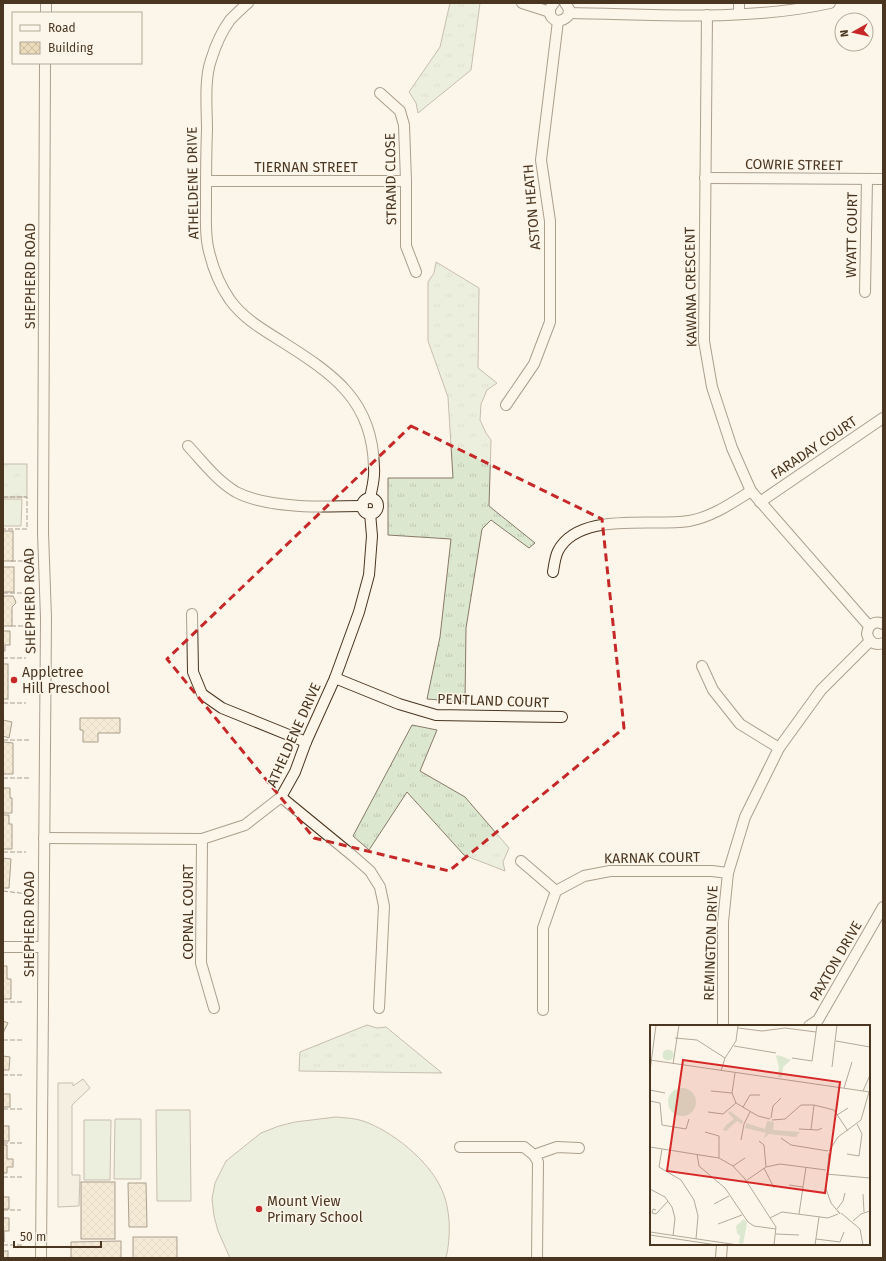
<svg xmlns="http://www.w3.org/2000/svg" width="886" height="1261" viewBox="0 0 886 1261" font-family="'Fira Sans',sans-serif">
<defs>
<pattern id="grass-tufts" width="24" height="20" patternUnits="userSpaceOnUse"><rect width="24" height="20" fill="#dce7d0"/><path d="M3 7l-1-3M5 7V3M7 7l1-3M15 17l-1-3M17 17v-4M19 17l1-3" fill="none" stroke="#bec7b2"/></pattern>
<pattern id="building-cross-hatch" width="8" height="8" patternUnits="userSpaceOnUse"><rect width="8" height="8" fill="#ecdcbc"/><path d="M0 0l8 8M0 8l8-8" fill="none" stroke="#ccbda1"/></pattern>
</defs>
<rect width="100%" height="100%" fill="#fbf6e9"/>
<g fill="url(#grass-tufts)" stroke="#887966">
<path d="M450,3H480L471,70L418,113L416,103L409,92L440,47Z"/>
<path d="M436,262L479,288L478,368L497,383L487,390L481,404L480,420L486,433L491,440L489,506L535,543L529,548L491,520L482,529L466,628L465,702L427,699L440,637L451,539L388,535V478H453L448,397L428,341V282L434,273Z"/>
<rect x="3" y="464" width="24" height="33"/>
<path d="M412,725L437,730L420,771L465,797L509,848L503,862L505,871L464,855L407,792L369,850L353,836Z"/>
<path d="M367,1025L377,1028L386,1027L442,1073L299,1071L300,1052Z"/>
</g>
<g fill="#dce7d0" stroke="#887966">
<path d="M3,499H22L21,526H3Z"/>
<path d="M156,1110H190L191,1201H157Z"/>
<path d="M336,1117C345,1118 355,1118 363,1121C392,1131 428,1160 441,1188C451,1209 451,1236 446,1258H230L218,1231L214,1216L212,1199L215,1183L226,1161L261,1133L279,1126L295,1122Z"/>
<path d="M115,1119H141V1179H114Z"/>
<path d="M84,1120H111L110,1180H84Z"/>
</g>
<path fill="#ede7d9" stroke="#887966" d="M83,1079L90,1088L72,1105V1175H80L79,1206L58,1207V1083H73V1086Z"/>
<g fill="url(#building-cross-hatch)" stroke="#4a3520">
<rect x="3" y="531" width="10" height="30"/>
<rect x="3" y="567" width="11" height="25"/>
<path d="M3,596H13L15,600L16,603L12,607V626H3Z"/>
<path d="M3,631H10V645H5V651H3Z"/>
<rect x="3" y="664" width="5" height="35"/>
<path d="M80,718H120V733H98V742H83V730H80Z"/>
<path d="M3,720L12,722L9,738L3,736Z"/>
<path d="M3,742L13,743V774H3Z"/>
<path d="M3,788H10V798H12V813H3Z"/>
<path d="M3,815H9V824H12V849H3Z"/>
<path d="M3,858L11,859L9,888H3Z"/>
<path d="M3,966H7V979H11V999H3Z"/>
<path d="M3,1021L8,1023L3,1033Z"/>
<path d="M3,1056L10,1057L9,1070H3Z"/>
<rect x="3" y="1094" width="7" height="13"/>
<rect x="3" y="1126" width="6" height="15"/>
<path d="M3,1145H7V1159H13V1167H7V1173H3Z"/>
<rect x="81" y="1182" width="34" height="57"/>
<path d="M128,1183H146L147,1227H129Z"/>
<rect x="3" y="1197" width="6" height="12"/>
<path d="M3,1218H9V1231H4V1242Z"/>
<rect x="133" y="1237" width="44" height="21"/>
<path d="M121,1241V1258H71V1242Z"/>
<rect x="3" y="1251" width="5" height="7"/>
</g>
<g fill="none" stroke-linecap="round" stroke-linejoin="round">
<defs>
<g id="minor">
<path d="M248,3C242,8 236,14 230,20C222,31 215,47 211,60C204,80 207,109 207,130C206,155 206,180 206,205C206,219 205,233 208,247C212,266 219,284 230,300C244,319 262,329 281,341C333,374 373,400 374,468C375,478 372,488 370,498"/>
<path d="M522,3L550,12"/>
<path d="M554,3C543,14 556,28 568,16L569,9L565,3"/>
<path d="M46,13V3"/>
<path d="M569,13C655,14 745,22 830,3"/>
<path d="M739,14V3"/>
<path d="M707,15L704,341L712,387L732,448L751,491L869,626"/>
<path d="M380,93L400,111L404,125L406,181V246L416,272"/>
<path d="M705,178L883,179"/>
<path d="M206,181H406"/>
<path d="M865,292L867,179"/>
<path d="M506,405L534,364L550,322V221L541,160L558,21"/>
<path d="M188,446C203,462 217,481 236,492C268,509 327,507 363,506"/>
<circle cx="370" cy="506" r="8"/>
<path d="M760,502L883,418"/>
<path d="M553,572C554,566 555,557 558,551C579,511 651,527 689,521C712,517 732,503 751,491"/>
<path d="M192,614L193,672L202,694L222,708L306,742"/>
<path d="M883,624C874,620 868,625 867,634C869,642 875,646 883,643"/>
<path d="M702,666L713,690L740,724L779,748"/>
<path d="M335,678L399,704L436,715L562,717"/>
<path d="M281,797L353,856L370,871L380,887L384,906L379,1008"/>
<path d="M44,838L202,839L245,825L281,797L295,772L306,742L335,678L359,612L369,575L372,536L370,513"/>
<path d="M202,839L201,963L214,1008"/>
<path d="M521,861L556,891"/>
<path d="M3,947H43"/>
<path d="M543,1010V928L556,891L584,876L610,871H712L728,873"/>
<path d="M723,1026V922L728,873L745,817L779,748L821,690L870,641"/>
<path d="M809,1026L818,1020L883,907"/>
<path d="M460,1147H524L534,1155L538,1162L537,1258"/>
<path d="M534,1155L557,1147L579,1148"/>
<path d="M41,1258L46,618L43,533L45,63"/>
<path d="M721,1258L722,1244"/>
</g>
</defs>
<use href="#minor" stroke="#4a3520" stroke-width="12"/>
<use href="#minor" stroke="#fbf6e9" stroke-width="10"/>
<g stroke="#4a3520" stroke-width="1" stroke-dasharray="5 2" stroke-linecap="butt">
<path d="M3,497H27V529H3"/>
<path d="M11,561H27"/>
<path d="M3,593H26"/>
<path d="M11,626H26"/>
<path d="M3,658H26"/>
<path d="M3,703H26"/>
<path d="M3,740H30"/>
<path d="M3,778H30"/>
<path d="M3,852H26"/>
<path d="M3,891L28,894"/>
<path d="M3,1002H24"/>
<path d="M3,1040H24"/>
<path d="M3,1075H24"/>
<path d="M3,1109H23"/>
<path d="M3,1143H23"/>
<path d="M3,1177H22"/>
<path d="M3,1210H21"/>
<path d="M3,1245H22"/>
</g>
</g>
<path d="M0 0H886V1261H0ZM411,426L602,519L624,728L449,871L314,838L167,659Z" fill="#fbf6e9" fill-opacity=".55" fill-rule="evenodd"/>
<path fill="none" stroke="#c62828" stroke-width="3" stroke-dasharray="8 5" stroke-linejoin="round" d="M411,426L602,519L624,728L449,871L314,838L167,659Z"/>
<g fill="#c62828" stroke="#fbf6e9" stroke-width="1.5">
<circle cx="14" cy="680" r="4"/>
<circle cx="259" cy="1209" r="4"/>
</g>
<g text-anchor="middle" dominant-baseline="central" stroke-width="3" stroke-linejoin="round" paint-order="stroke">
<g font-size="14" fill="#4a3520" stroke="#fbf6e9">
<text transform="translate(794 165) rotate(1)">COWRIE STREET</text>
<text x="306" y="167">TIERNAN STREET</text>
<text transform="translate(391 179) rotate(-91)">STRAND CLOSE</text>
<text transform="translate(193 183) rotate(-91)">ATHELDENE DRIVE</text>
<text transform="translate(532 207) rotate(-95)">ASTON HEATH</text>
<text transform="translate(852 235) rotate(-89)">WYATT COURT</text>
<text transform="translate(30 276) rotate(-90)">SHEPHERD ROAD</text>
<text transform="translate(691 287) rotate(-91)">KAWANA CRESCENT</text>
<text transform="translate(814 448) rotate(-34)">FARADAY COURT</text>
<text transform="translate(30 601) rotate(-91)">SHEPHERD ROAD</text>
<text transform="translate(493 701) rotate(2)">PENTLAND COURT</text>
<text transform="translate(294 735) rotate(-66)">ATHELDENE DRIVE</text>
<text transform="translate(652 858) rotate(-1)">KARNAK COURT</text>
<text transform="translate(188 912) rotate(-90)">COPNAL COURT</text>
<text transform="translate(29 924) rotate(-90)">SHEPHERD ROAD</text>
<text transform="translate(711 943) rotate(-88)">REMINGTON DRIVE</text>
<text transform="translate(836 961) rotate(-60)">PAXTON DRIVE</text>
</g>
<g font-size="14" fill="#4a3520" stroke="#fbf6e9" text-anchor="start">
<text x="22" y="672">Appletree<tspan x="22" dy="16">Hill Preschool</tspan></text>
<text x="267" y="1201">Mount View<tspan x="267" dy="16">Primary School</tspan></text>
</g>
</g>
<g transform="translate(650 1025)">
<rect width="220" height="220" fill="#fbf6e9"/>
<path d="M12.5 30a5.5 5.5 0 1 1 11 0a5.5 5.5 0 1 1-11 0ZM128,30L141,35L133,42L132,52H128L129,42L126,31ZM80,86L93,96L92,99L87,96L76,106L73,105L76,100L84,94L78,88ZM117,96L124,97L123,105L150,107L146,112L119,109L113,114L116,108L95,103L96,98L115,104ZM94,194L97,198L93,219L89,218L90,211L87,208L86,201Z" fill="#dce7d0"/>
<path d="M18 77a14 14 0 1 1 28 0a14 14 0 1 1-28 0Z" fill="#dce7d0"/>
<path fill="none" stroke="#b4a999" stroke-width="1" d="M88,3L112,6L135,3L166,7M25,13L47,15L75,33M186,16L220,22M84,21L126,28M142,33L162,36L167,0M0,35L220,67M23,39L29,0M182,42L187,0M0,46L6,0M71,46L75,33L86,16L88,0M85,48L82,68L86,78L108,91L120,94M194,63L202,37M0,65L15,68M61,66L82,68M213,66L220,50M0,76L10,78L12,100L36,104L39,94M93,82L100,70H110M58,87L73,89L86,78M187,90L198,83M121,93L123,81L131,73M122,95L135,94L151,80H164L184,85L198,106M149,104L168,105L172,103M161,105L164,80M55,107L69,111V133M131,113L141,120L178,126M91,115L94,99L100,87M109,116L114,120L116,142M0,122L69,133L83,141L95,154M12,124L9,142L31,155L44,175L48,191L46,214M179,126L188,112L211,95L219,67M179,128L176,164L181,178L190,189L188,186M47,129L49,141L75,163L98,197L104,201L126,204M197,129L209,131L212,109L207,99M83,141L95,133M114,143L124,163M176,149L220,153M97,155L116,142L130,139L176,145M97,157L95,154L126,202L124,220M139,160L153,162M0,164L15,172L22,182L25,193L23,211M213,169L214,187M64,179L79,171M187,184L193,176L195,168M6,185L3,184L2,188L6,189L18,176M191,188L210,204L213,220M149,189L156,142M120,193L132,187L178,193L188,189M203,196L211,189L220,186M68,199L92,190M0,207L88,220M126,209L149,210M0,210L67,220M166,214L190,217L194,207M165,220L169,192"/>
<path fill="#d62828" fill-opacity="0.15" stroke="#d62828" stroke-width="2" d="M33,35L190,57L175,168L17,146Z"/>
<rect width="220" height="220" fill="none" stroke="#4a3520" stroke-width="2"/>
</g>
<rect width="886" height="1261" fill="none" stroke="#4a3520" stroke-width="8"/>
<rect x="12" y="12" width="130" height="52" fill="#fbf6e9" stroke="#b4a999"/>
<rect x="20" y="25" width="20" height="6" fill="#fbf6e9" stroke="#b4a999"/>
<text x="48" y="32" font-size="12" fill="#4a3520">Road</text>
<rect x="20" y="42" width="20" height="12" fill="url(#building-cross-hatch)" stroke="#b4a999"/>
<text x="48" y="52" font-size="12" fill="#4a3520">Building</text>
<g transform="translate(854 32) rotate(262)"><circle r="19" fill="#fbf6e9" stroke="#b4a999"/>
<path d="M0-3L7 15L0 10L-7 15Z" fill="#c62828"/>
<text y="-6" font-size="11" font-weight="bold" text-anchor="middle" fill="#4a3520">N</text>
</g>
<path d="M14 1241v6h87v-6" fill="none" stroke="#4a3520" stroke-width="2"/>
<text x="20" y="1241" font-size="12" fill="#4a3520" stroke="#fbf6e9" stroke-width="3" paint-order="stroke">50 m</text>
</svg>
